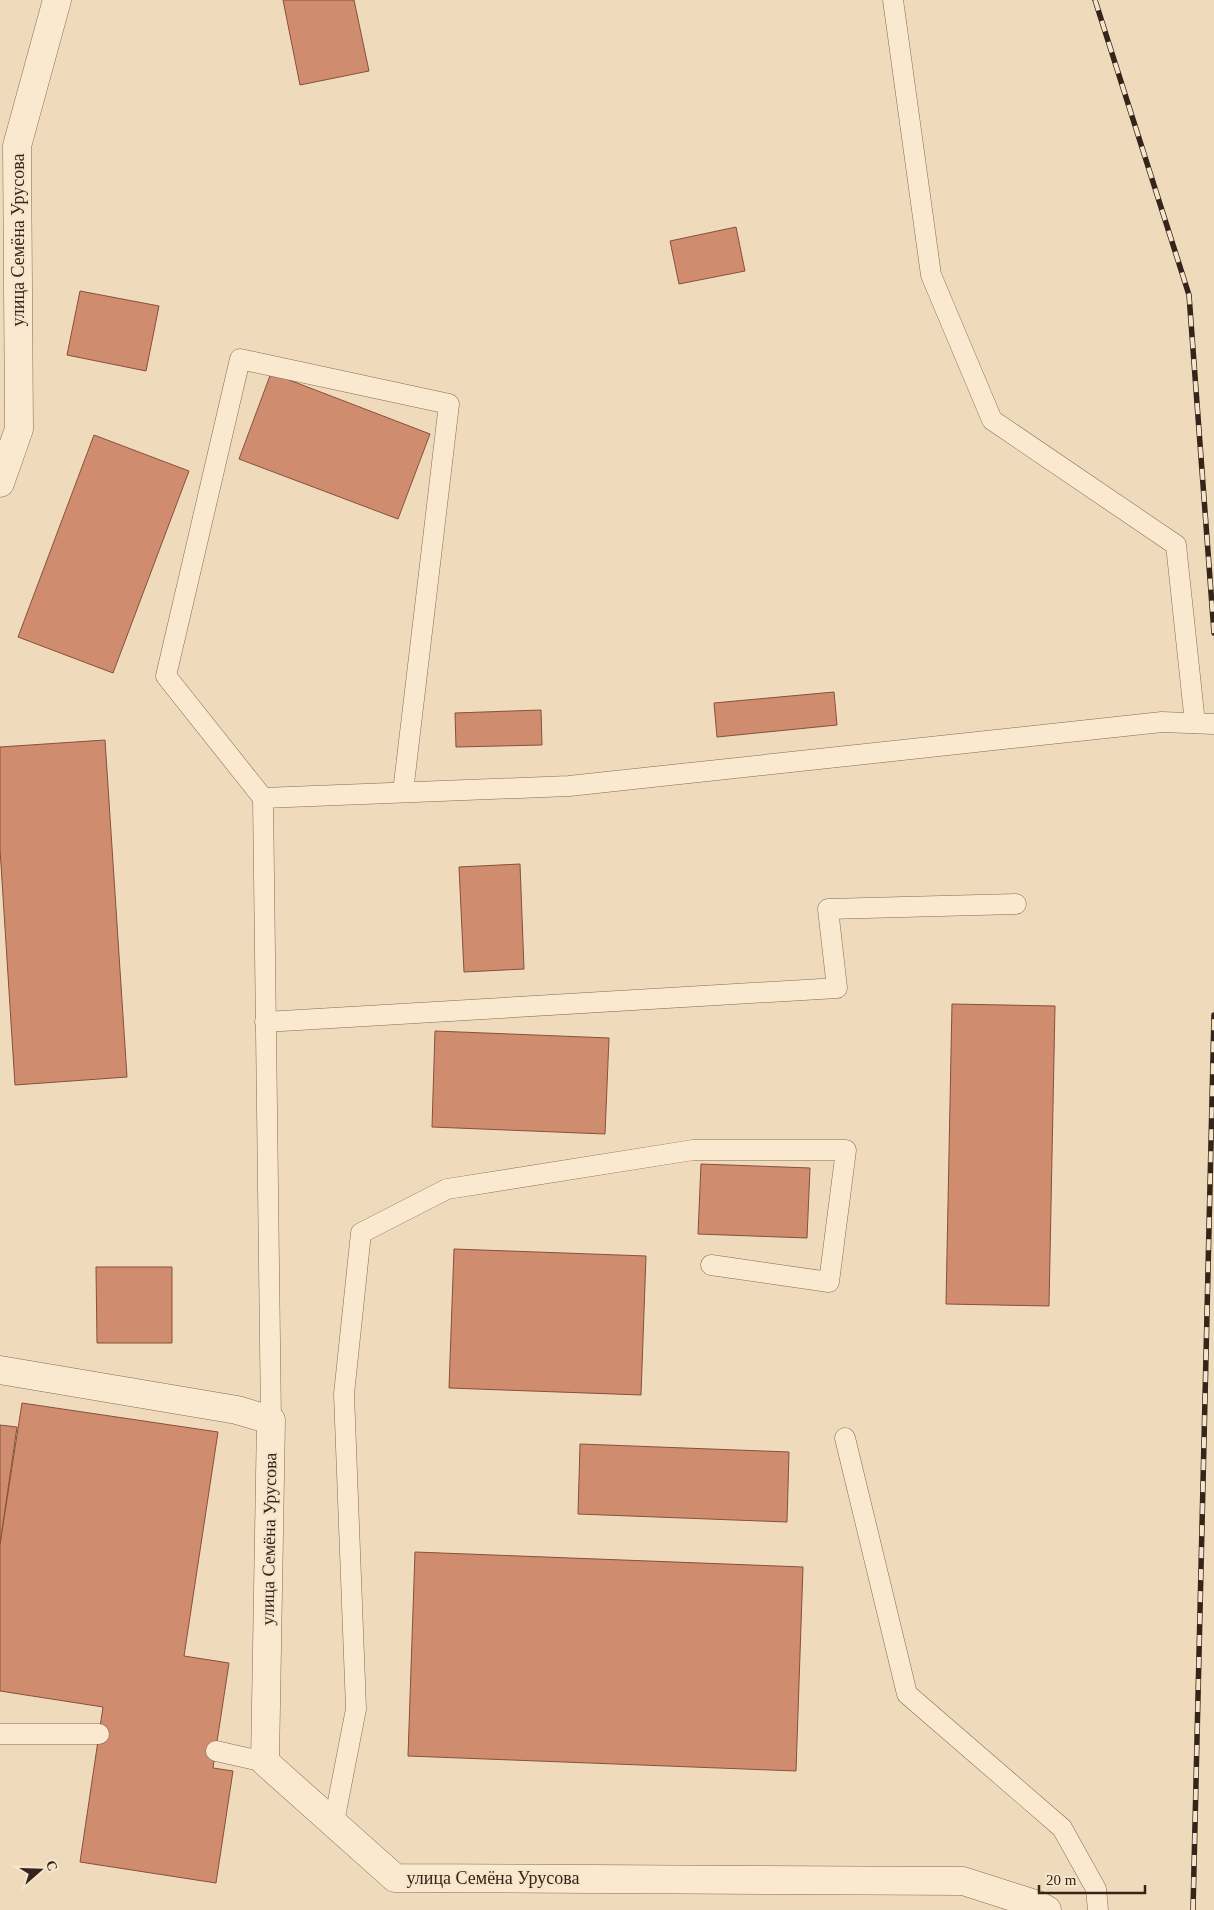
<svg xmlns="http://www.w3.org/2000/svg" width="1214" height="1910" viewBox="0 0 1214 1910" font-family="Georgia,serif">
<rect width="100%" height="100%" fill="#efdabb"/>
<g fill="#d08c6f" stroke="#87503a">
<path d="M283,0H354L369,71L300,85Z"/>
<path d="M736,227L745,271L679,284L670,241Z"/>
<path d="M80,291L159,306L146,371L67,355Z"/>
<path d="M271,373L430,434L398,519L239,459Z"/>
<path d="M94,435L189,471L113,673L18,637Z"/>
<path d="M834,692L837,725L717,737L714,703Z"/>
<path d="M541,710L542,745L456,747L455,713Z"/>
<path d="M105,740L127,1077L15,1085L0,849V747Z"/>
<path d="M520,864L524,969L464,972L459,867Z"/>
<path d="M952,1004L1055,1006L1049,1306L946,1304Z"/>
<path d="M435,1031L609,1038L605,1134L432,1127Z"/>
<path d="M701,1164L810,1168L807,1238L698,1234Z"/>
<path d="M454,1249L646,1256L641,1395L449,1388Z"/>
<path d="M96,1267H172V1343H97Z"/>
<path d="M22,1403L218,1432L184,1656L229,1663L213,1768L233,1771L216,1883L80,1862L103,1707L0,1691V1544Z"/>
<path d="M0,1425L17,1427L0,1544Z"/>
<path d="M580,1444L789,1452L787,1522L578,1514Z"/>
<path d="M415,1552L803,1567L796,1771L408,1756Z"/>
</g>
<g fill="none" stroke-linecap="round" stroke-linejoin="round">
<defs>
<g id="lane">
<path d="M893,0L931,275L992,420L1176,545L1195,723"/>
<path d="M263,798L166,676L240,359L449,404L403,792"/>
<path d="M265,1022L837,988L828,909L1016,904"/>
<path d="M271,1420L263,798L569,786L1162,722L1214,724"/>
<path d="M845,1438L907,1694L1062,1828L1096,1889L1098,1910"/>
<path d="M0,1734H99"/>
<path d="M216,1751L265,1762"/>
<path d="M334,1822L356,1709L344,1394L361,1233L447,1189L693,1150H846L829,1282L711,1265"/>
</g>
<g id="street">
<path d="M0,483L19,429L17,146L57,0"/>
<path d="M0,1370L237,1410L271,1420L265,1762L395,1878L963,1881L1038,1905L1047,1910"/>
</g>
</defs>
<use href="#lane" stroke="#876a55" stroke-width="21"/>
<use href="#street" stroke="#876a55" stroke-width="29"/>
<use href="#lane" stroke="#fae8cf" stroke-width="20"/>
<use href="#street" stroke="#fae8cf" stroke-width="28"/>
<defs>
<g id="rail">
<path d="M1095,0L1189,295L1214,633"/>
<path d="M1193,1910L1214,1015"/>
</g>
</defs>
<use href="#rail" stroke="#36241a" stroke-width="5.5"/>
<use href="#rail" stroke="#f7e5cb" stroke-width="4" stroke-dasharray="11" stroke-linecap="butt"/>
</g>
<g text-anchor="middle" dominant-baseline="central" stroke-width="4" stroke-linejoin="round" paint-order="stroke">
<g font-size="18" fill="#36241a" stroke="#f7e5cb">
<text transform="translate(18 240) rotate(-90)">улица Семёна Урусова</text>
<text transform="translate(269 1539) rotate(-89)">улица Семёна Урусова</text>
<text x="493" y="1878">улица Семёна Урусова</text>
</g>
</g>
<g transform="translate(40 1870) rotate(70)" stroke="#f7e5cb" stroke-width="4" paint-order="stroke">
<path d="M0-4L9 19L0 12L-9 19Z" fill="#36241a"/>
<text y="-8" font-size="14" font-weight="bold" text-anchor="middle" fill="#36241a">С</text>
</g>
<path d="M1039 1885v8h106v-8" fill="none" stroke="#36241a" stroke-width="2.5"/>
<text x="1046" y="1885" font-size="15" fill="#36241a" stroke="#f7e5cb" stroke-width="4" paint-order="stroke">20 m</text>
</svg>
